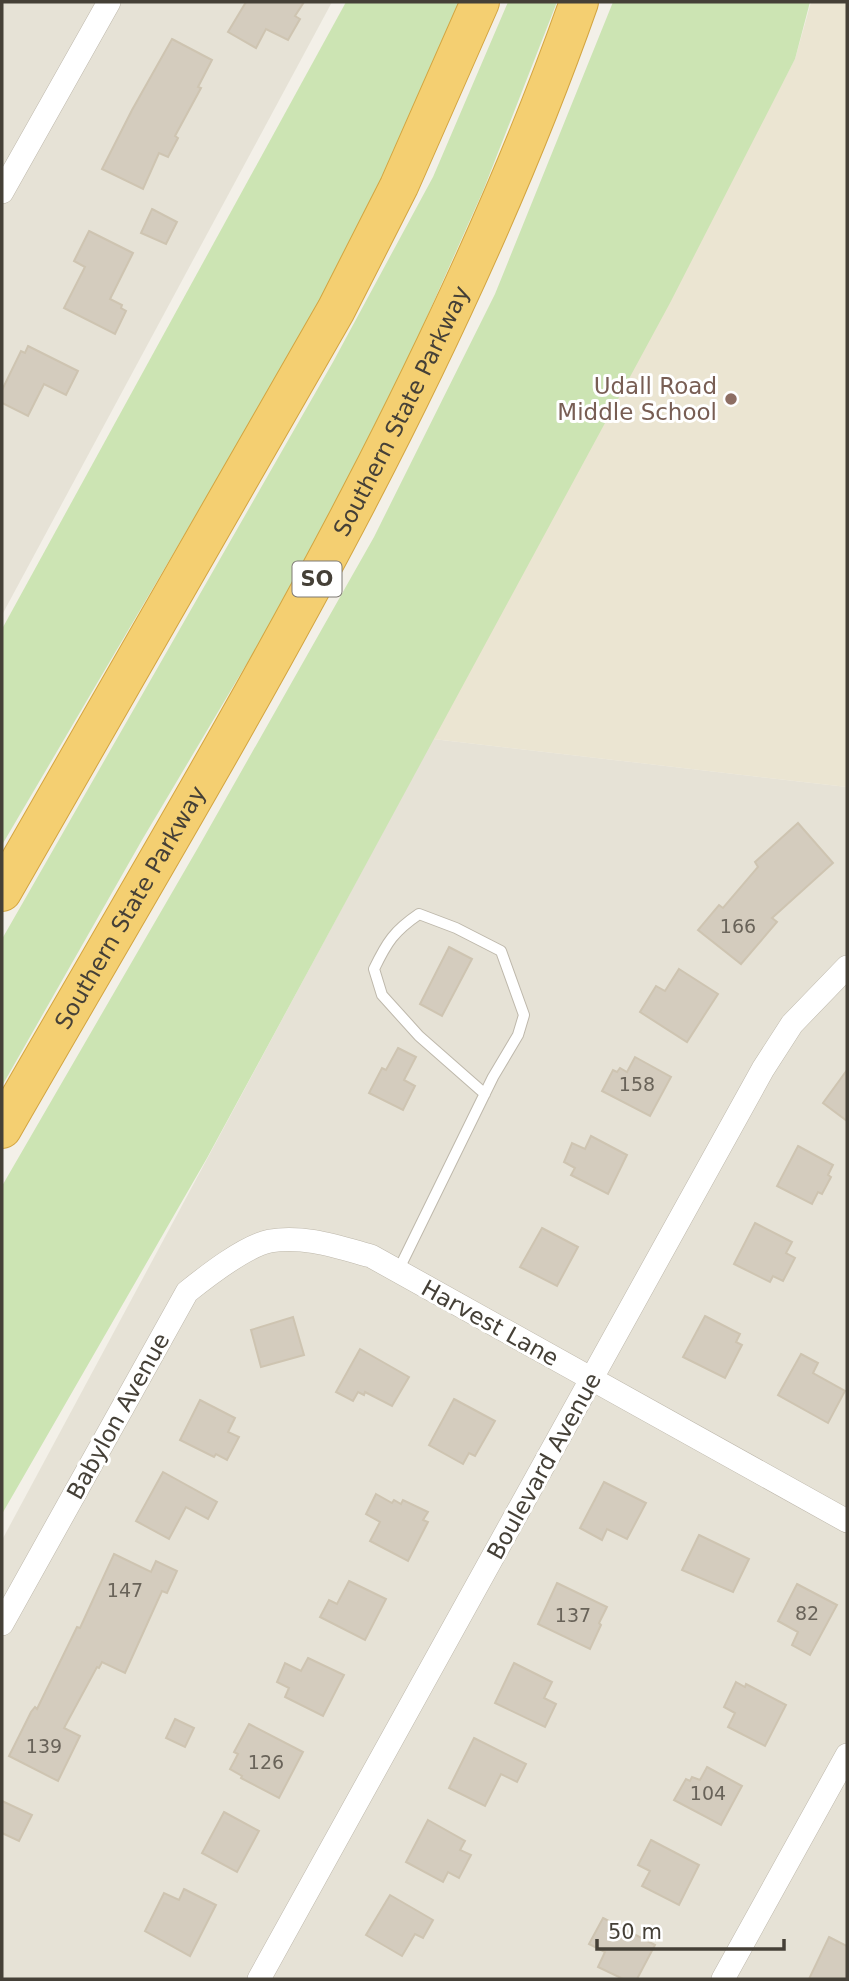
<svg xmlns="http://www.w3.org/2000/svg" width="849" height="1981" viewBox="0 0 849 1981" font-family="'DejaVu Sans',sans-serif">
<rect width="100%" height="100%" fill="#f3f0e8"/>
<g fill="#e6e2d6">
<path d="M2,2H332L2,615Z"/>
<path d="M433,739L847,787V1979H2V1540Z"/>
</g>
<path fill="#ebe5d2" d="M811,2H847V787L433,739L795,59Z"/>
<g fill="#cce4b3">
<path d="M346,2H459L410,122L320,304L2,845V629Z"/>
<path d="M508,2H557L483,191L409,357L294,584L142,840L2,1086V939L333,362L433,177Z"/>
<path d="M613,2H810L795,59L670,303L207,1158L2,1514V1186L199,846L374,537L495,294Z"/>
</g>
<g fill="#d4ccbe" stroke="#cec4b1" stroke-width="2">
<path d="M246,2H304L295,16L300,19L288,40L266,29L256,48L228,32Z"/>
<path d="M172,39L212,60L198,87L201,88L175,136L178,138L168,157L159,153L143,189L102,169L132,110Z"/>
<path d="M152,209L177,222L166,244L141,233Z"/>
<path d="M89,231L133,253L110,299L122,305L121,308L126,311L115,334L64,308L85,267L74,261Z"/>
<path d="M28,346L78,371L66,395L44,384L28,416L2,403V390L21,351L25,353Z"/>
<path d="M798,823L833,863L772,918L777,922L741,964L698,930L719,905L723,908L758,867L755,862Z"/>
<path d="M449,947L472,959L442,1016L420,1004Z"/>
<path d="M679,969L718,994L687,1042L640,1012L656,986L665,991Z"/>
<path d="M398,1048L416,1057L404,1080L415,1086L403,1110L369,1093L382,1068L386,1070Z"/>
<path d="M635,1057L671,1077L650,1116L602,1091L613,1070L617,1072L620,1068L627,1072Z"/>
<path d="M847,1070V1121L823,1103Z"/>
<path d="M591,1136L627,1155L608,1194L571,1175L575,1168L564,1162L572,1143L585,1149Z"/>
<path d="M798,1146L833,1165L828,1175L831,1177L822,1194L818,1192L812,1204L777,1186Z"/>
<path d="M755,1223L792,1242L786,1253L795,1258L783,1281L773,1276L770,1282L734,1264Z"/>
<path d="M542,1228L578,1247L557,1286L520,1267Z"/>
<path d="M705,1316L740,1334L736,1342L742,1345L725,1378L683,1357Z"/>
<path d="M293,1317L304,1355L261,1367L251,1330Z"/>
<path d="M360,1349L409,1377L392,1406L365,1392L364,1395L358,1392L353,1401L336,1392Z"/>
<path d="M801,1354L818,1363L813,1373L845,1391L828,1423L778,1395Z"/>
<path d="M454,1399L495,1421L475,1456L469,1453L463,1464L429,1445Z"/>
<path d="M200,1400L235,1418L228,1432L239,1437L227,1460L216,1454L214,1457L180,1440Z"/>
<path d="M163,1472L217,1502L208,1519L186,1507L169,1539L136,1521Z"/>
<path d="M604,1482L646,1503L627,1539L607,1529L602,1540L580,1528Z"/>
<path d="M376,1494L392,1503L394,1500L401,1504L403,1500L428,1512L423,1520L428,1522L408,1561L370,1541L380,1522L366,1514Z"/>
<path d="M699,1535L749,1559L733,1592L682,1570Z"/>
<path d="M114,1554L151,1572L156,1561L177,1571L167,1593L162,1591L125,1673L102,1662L99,1668L97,1667L64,1728L80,1736L58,1781L9,1756L31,1712L35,1707L37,1709L77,1627L80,1628Z"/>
<path d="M349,1581L386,1599L365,1640L320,1617L329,1600L337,1604Z"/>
<path d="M557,1583L607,1607L599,1623L601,1625L590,1649L538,1624Z"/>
<path d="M797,1584L837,1605L810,1655L792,1645L798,1632L778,1621Z"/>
<path d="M308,1658L344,1675L323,1716L285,1697L289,1688L277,1682L285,1663L301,1671Z"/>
<path d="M514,1663L552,1682L544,1698L556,1704L545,1727L495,1703Z"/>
<path d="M736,1682L745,1687L746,1684L786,1705L765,1746L728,1727L735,1713L724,1707Z"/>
<path d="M175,1719L194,1728L185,1747L166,1738Z"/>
<path d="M249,1724L303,1752L279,1798L241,1778L242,1776L230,1769L238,1754L234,1752Z"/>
<path d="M474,1738L526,1764L517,1782L501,1774L485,1806L449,1788Z"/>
<path d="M707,1767L742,1786L721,1825L674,1800L686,1779L690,1781L692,1777L700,1780Z"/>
<path d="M2,1801L32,1815L19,1841L2,1833Z"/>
<path d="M224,1812L259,1831L237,1872L202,1853Z"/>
<path d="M428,1820L465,1841L460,1850L471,1855L459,1878L448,1872L443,1882L406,1862Z"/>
<path d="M651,1840L699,1865L679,1905L642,1886L650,1871L638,1865Z"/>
<path d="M184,1889L216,1905L190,1956L145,1931L164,1893L179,1900Z"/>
<path d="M390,1895L433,1920L423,1938L415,1934L402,1956L366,1935Z"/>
<path d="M603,1918L655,1945L637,1979H623L598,1967L605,1952L589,1944Z"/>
<path d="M829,1937L847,1946V1979H809Z"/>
</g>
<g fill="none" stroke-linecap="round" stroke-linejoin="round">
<defs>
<path id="lane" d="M398,1271L493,1077L518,1035L524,1015L501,951L456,928L419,914C394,931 387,942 374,969L382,995L419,1036L485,1094"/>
<g id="street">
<path d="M2,192L109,2"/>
<path d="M2,1624L187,1292C207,1276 245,1246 270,1241C304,1235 338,1247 371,1256L847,1521"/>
<path d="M259,1979L763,1069L792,1024L847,967"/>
<path d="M723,1979L847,1755"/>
</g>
<g id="highway">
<path d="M2,892L336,310L399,186L480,2"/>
<path id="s1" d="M2,1129C212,763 438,402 579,2"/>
</g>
</defs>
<use href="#lane" stroke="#beb8ab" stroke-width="12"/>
<use href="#street" stroke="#beb8ab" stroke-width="24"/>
<use href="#highway" stroke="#d3a541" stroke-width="40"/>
<use href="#lane" stroke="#fff" stroke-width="10"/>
<use href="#street" stroke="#fff" stroke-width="23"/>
<use href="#highway" stroke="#f4cf71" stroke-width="38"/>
</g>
<circle fill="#8d6e63" stroke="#fff" stroke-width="2.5" cx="731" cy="399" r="7"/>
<g text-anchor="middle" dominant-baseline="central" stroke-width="6" stroke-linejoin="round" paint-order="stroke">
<g font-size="19" fill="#696359">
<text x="738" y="926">166</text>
<text x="637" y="1084">158</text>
<text x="125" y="1590">147</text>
<text x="807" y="1613">82</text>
<text x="573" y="1615">137</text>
<text x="44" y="1746">139</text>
<text x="266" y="1762">126</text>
<text x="708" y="1793">104</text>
</g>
<rect fill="#fff" stroke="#7d7973" stroke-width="2" x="292.5" y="561.5" width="49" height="35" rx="5"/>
<g font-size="21" font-weight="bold" fill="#454037">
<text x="317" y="579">SO</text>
</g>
<g font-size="23" fill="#785e54" stroke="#fff" text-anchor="end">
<text x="717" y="386">Udall Road<tspan x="717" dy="26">Middle School</tspan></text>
</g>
<g font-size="23" fill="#454037" stroke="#fff">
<text stroke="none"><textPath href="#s1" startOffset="822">Southern State Parkway</textPath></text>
<text stroke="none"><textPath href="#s1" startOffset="256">Southern State Parkway</textPath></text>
<text transform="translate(490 1323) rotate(29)">Harvest Lane</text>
<text transform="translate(118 1416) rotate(-61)">Babylon Avenue</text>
<text transform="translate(544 1466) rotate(-61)">Boulevard Avenue</text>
</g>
</g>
<rect width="849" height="1981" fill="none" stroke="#454037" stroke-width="7"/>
<path d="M597 1939v10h187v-10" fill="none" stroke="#454037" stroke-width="3.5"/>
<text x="608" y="1939" font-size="21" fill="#454037" stroke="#ffffff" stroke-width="5" paint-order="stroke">50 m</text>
</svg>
